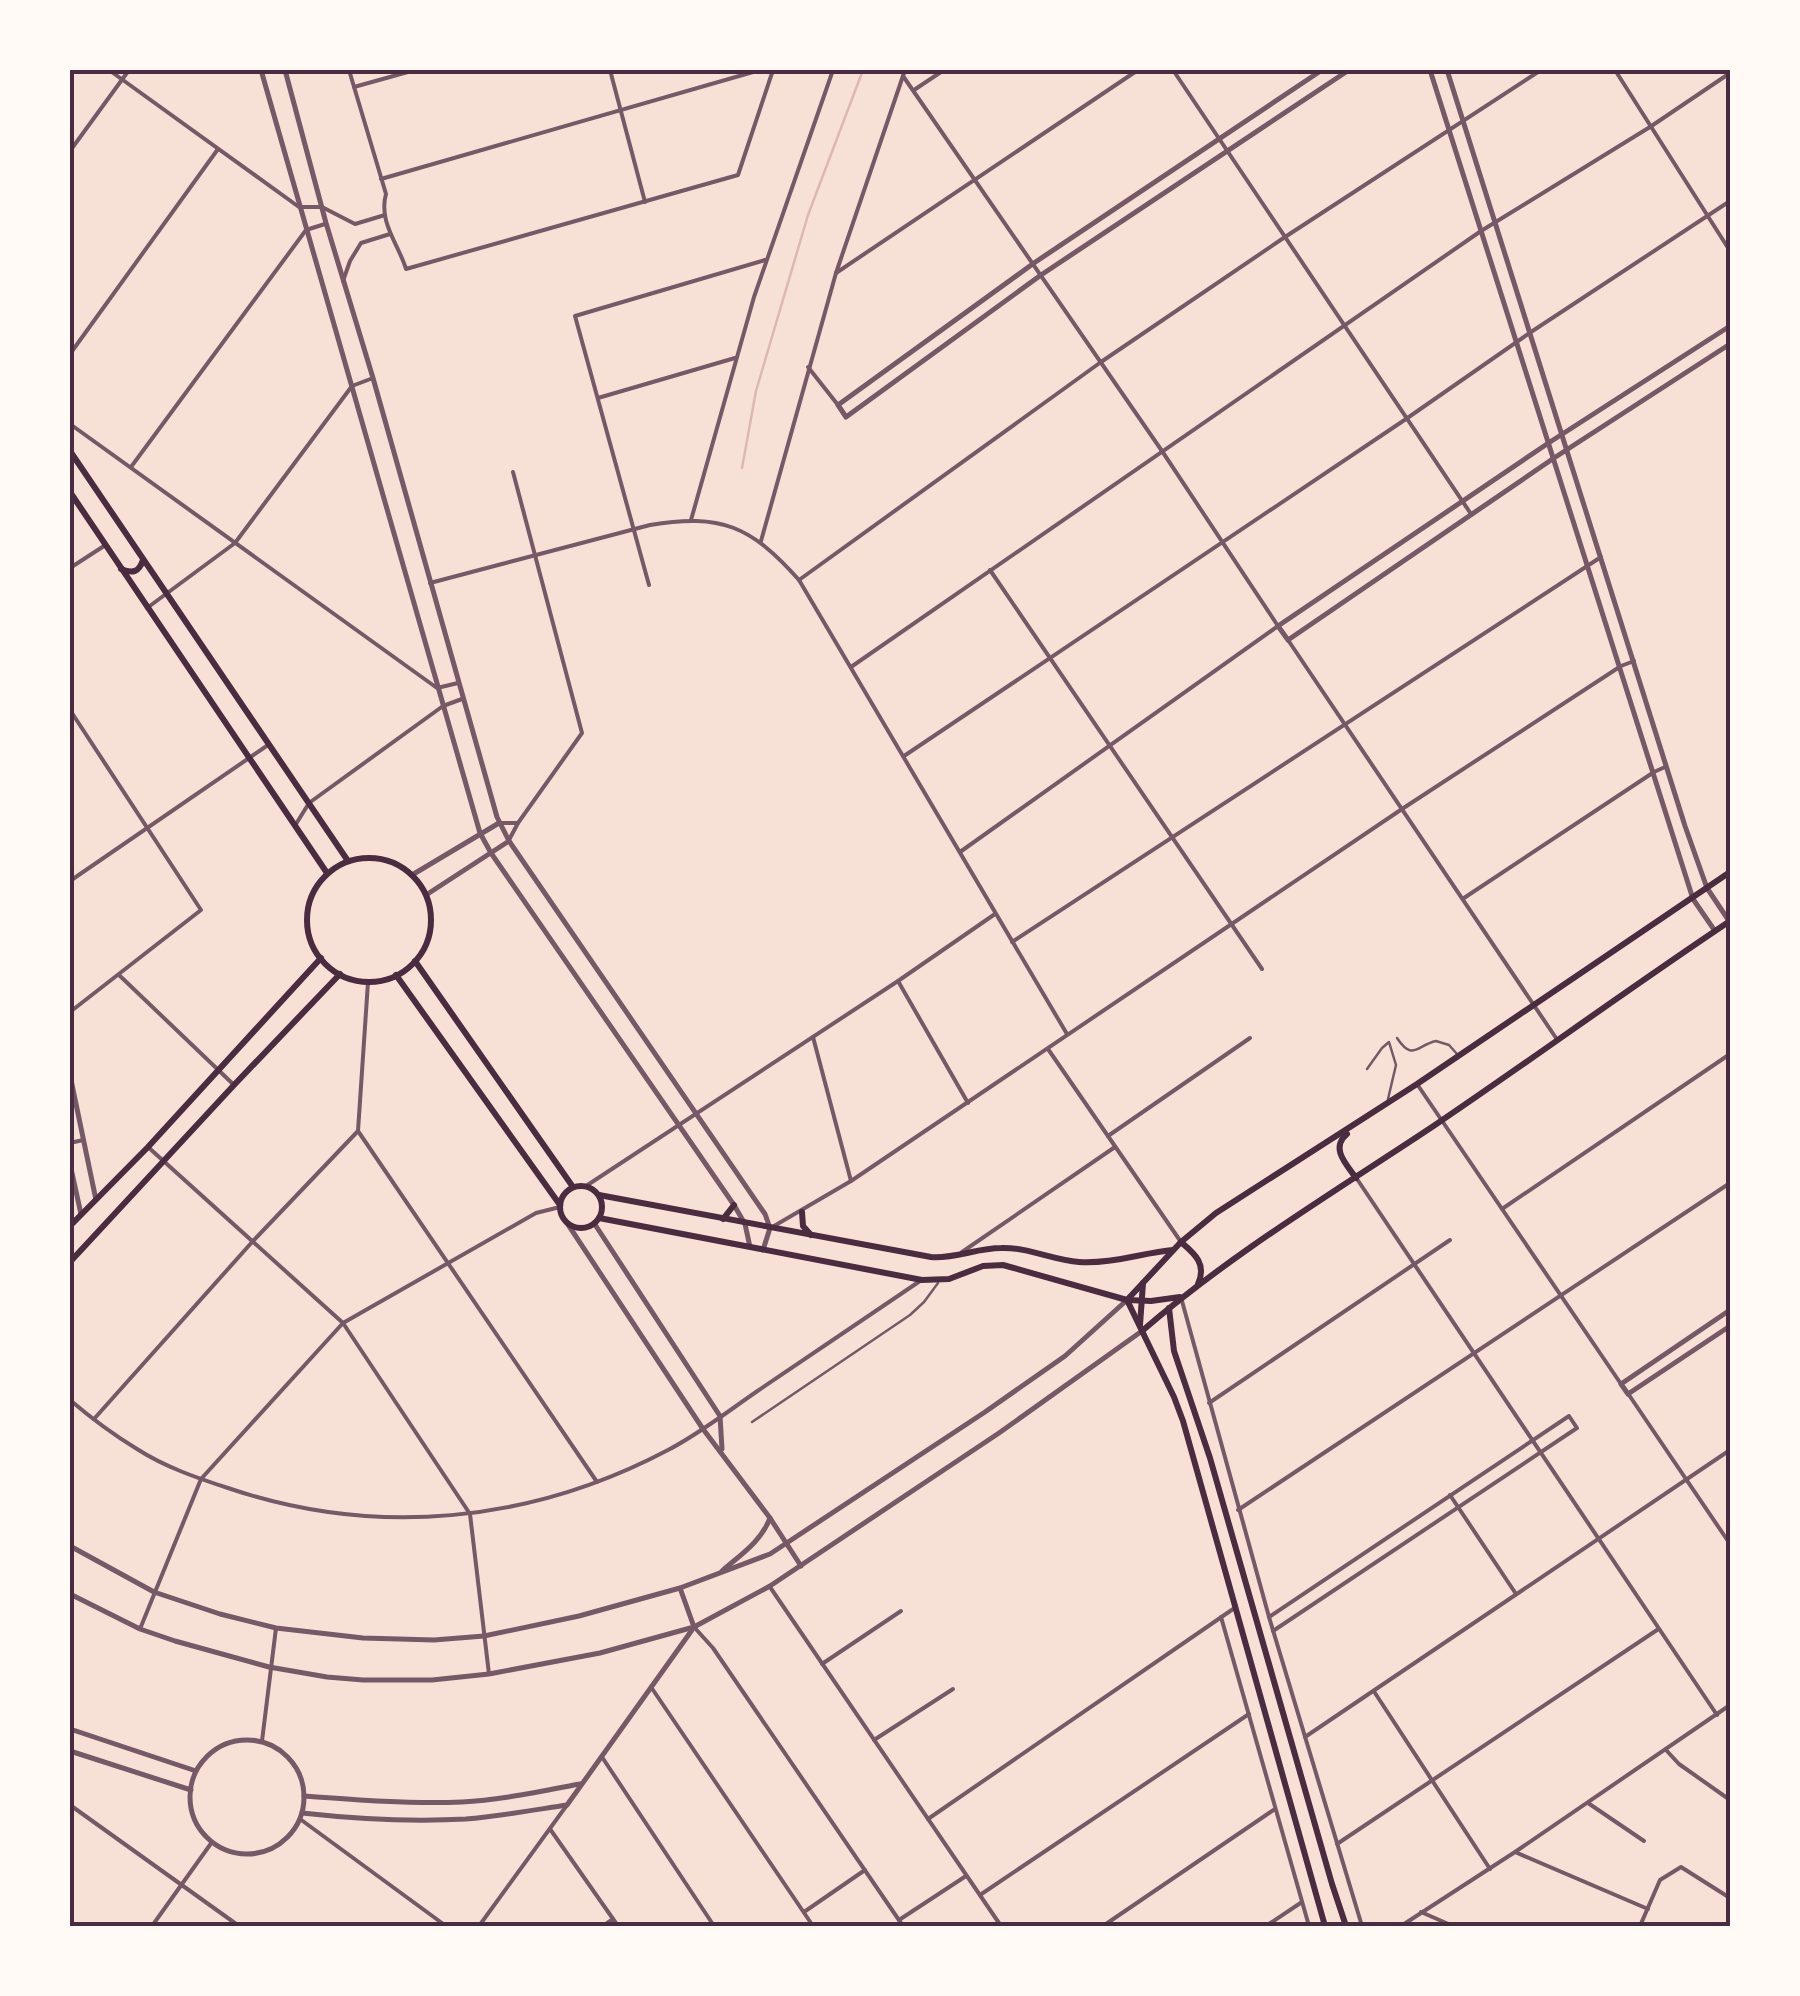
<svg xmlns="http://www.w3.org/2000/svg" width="1800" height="1996" viewBox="0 0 1800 1996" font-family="'PT Sans Narrow',sans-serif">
<rect width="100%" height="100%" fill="#f7e1d7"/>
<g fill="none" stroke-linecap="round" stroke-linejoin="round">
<path stroke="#dcb8b0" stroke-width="2.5" d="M742,468L756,391L808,215L863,70"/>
<g stroke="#755966" stroke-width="2.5">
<path d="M1397,1038C1413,1062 1417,1045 1436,1041L1449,1045L1457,1054"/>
<path d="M1367,1069L1382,1048L1389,1042L1396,1065L1388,1099"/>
<path d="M752,1422L910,1315L924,1302L938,1283"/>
</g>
<g stroke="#755966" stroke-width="4">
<path d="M109,70L299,207H322L355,224L385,215"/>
<path d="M349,70L386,194C378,222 399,245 406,269L738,175L773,70"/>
<path d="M610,70L645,202"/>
<path d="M1173,70L1471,514"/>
<path d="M1615,70L1730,251"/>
<path d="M903,76L1162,451L1278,626L960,852"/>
<path d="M354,87L415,70"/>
<path d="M914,90L944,70"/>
<path d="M70,151L129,70"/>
<path d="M381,179L760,70"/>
<path d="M836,273L1138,70"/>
<path d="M343,281L350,261L361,243L390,234"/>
<path d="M70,354L218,149"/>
<path d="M808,367L838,405"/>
<path d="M598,398L735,358"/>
<path d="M70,424L437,688L458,683"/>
<path d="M131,467L306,230L325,224"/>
<path d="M691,520L754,297L833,70"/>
<path d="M761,541L836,273L905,70"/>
<path d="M70,568L104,546"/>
<path d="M990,570L1262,969"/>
<path d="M799,580L1101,362L1285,237L1541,70"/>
<path d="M430,583L650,525C721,513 751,526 799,580L1067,1034"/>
<path d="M649,585L575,316L765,260"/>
<path d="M147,608L235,543L352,386L373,378"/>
<path d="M1288,640L1556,1038"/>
<path d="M851,667L1481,231L1650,127L1730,73"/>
<path d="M70,710L201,910L70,1012"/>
<path d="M904,756L1406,419L1531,332L1730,201"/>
<path d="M499,823H518"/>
<path d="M296,824L309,803L443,706L462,699"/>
<path d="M509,840L518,823L582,733L513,472"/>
<path d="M70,881L268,745"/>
<path d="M1464,898L1654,772L1665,767"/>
<path d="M1012,942L1601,557"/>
<path d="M119,975L234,1085"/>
<path d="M898,981L968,1103"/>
<path d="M813,1037L851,1181"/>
<path d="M1048,1049L1181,1242"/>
<path d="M1417,1084L1621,1384"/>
<path d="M358,1131L597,1482"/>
<path d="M1108,1136L1250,1038"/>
<path d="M70,1143L83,1140"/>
<path d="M148,1147L343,1323L470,1514L489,1674"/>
<path d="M1357,1179L1717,1715"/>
<path d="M586,1186L898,981L995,914"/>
<path d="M1502,1209L1730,1054"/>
<path d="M774,1226L851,1181L1402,809L1621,666L1634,661"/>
<path d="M962,1252L1115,1147"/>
<path d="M1182,1301L1269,1617L1362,1926"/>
<path d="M1629,1395L1730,1544"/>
<path d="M70,1400C91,1418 114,1435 137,1449C165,1467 197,1478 228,1488C375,1538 530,1523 668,1450C699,1434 727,1412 756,1392C811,1355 865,1318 920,1281"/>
<path d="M1209,1403L1450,1240"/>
<path d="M94,1419L253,1241L358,1131L368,982"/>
<path d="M1450,1495L1516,1594"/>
<path d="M1238,1510L1730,1183"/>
<path d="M770,1587L1001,1926"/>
<path d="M1221,1617L1309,1926"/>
<path d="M1269,1617L1569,1416L1577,1428L1273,1631"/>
<path d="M694,1627L713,1648L903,1926"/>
<path d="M140,1629L201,1479L343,1323L536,1213L560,1207"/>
<path d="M822,1664L901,1611"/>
<path d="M651,1687L813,1926"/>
<path d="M1375,1693L1490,1869"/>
<path d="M1305,1737L1730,1450"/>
<path d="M874,1740L953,1689"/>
<path d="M262,1741L276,1628"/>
<path d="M1666,1750L1679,1764L1730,1800"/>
<path d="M602,1757L714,1926"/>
<path d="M1588,1803L1644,1841"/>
<path d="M70,1805L239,1926"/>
<path d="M300,1819L446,1926"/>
<path d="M928,1819L1236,1607"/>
<path d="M550,1829L618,1926"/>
<path d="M1337,1844L1657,1630"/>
<path d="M1515,1852L1648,1909"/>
<path d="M980,1895L1249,1714"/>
<path d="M804,1912L865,1870"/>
<path d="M1421,1912L1453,1926"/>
<path d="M899,1920L966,1876"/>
<path d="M152,1926L212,1842"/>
<path d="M479,1926L567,1805"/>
<path d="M603,1926L613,1919"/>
<path d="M1103,1926L1275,1809"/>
<path d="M1266,1926L1302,1902"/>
<path d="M1401,1926L1515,1852L1730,1705"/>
<path d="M1640,1926L1660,1880L1681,1867L1730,1898"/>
</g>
<g stroke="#755966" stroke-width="5">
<path d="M261,70L480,833L491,853L734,1205L745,1224L750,1247"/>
<path d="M285,70L326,223L373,378L497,817L509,841L765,1214L770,1228L763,1250"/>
<path d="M1322,70L1034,263L838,405L846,417L1041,275L1349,70"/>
<path d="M1430,70L1693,899L1715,931"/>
<path d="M1447,70L1685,826L1707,888L1729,921"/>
<path d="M1730,326L1550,442L1278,626L1288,640L1554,458L1730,344"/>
<path d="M412,875L499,823"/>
<path d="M426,895L509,841"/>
<path d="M70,1075L96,1200"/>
<path d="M70,1164L81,1214"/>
<path d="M567,1223L703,1429L770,1518L801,1566"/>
<path d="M594,1223L720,1416L722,1449"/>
<path d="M1730,1310L1621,1384L1628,1394L1730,1326"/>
<path d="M70,1546L154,1592L220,1614L276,1628L363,1638L434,1640L484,1636L579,1616L680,1588L770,1554L985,1412L1065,1356L1127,1300"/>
<path d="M722,1571C740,1555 761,1542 770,1518"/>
<path d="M680,1588L694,1627"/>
<path d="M70,1594L140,1629L175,1641L269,1667L327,1677L363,1680H432L489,1674L600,1653L694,1627L770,1586L999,1433L1142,1331"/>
<path d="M70,1729L196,1771"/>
<circle cx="247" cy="1797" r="57"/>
<path d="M70,1751L191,1790"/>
<path d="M304,1796C357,1800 410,1804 462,1802C502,1800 541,1791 580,1784"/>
<path d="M302,1813C356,1819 411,1822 466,1819C500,1816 534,1810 567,1805L692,1630"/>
</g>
<g stroke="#4a2c40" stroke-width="6">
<path d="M70,451L348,861"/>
<path d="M70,492L327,873"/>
<path d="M121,569C133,574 139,572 143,560"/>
<circle cx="369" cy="920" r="62"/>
<path d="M415,961L573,1187"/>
<path d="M396,975L560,1205"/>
<circle cx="581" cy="1207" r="21"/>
<path d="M599,1195L931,1257C954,1259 977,1248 1001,1248C1027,1247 1053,1260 1079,1262C1111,1264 1142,1253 1173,1250"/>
<path d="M802,1212L803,1226L811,1235"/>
<path d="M599,1218L922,1280L949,1279L983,1266L1003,1265L1127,1300"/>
<path d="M723,1219L734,1205"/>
<path d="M70,1226L148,1147L321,958"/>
<path d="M70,1262L234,1085L340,974"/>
</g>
<g stroke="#4a2c40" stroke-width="6">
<path d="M1347,1134C1330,1148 1346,1164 1356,1178"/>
<path d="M1181,1242C1195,1254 1207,1264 1198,1284"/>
<path d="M1127,1300L1181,1242L1216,1213L1417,1084L1730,872"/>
<path d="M1127,1300L1174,1397L1183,1421L1325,1926"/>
<path d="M1128,1300L1151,1301L1180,1297"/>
<path d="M1169,1308L1174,1351L1210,1458L1332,1884L1346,1926"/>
<path d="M1140,1325L1143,1283"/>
<path d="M1142,1331C1232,1253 1336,1191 1435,1125C1534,1058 1631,987 1730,921"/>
</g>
</g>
<rect width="1800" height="1996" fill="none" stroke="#fffaf5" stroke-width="145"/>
<rect x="72" y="72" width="1656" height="1852" fill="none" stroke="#4a2c40" stroke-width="4"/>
</svg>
